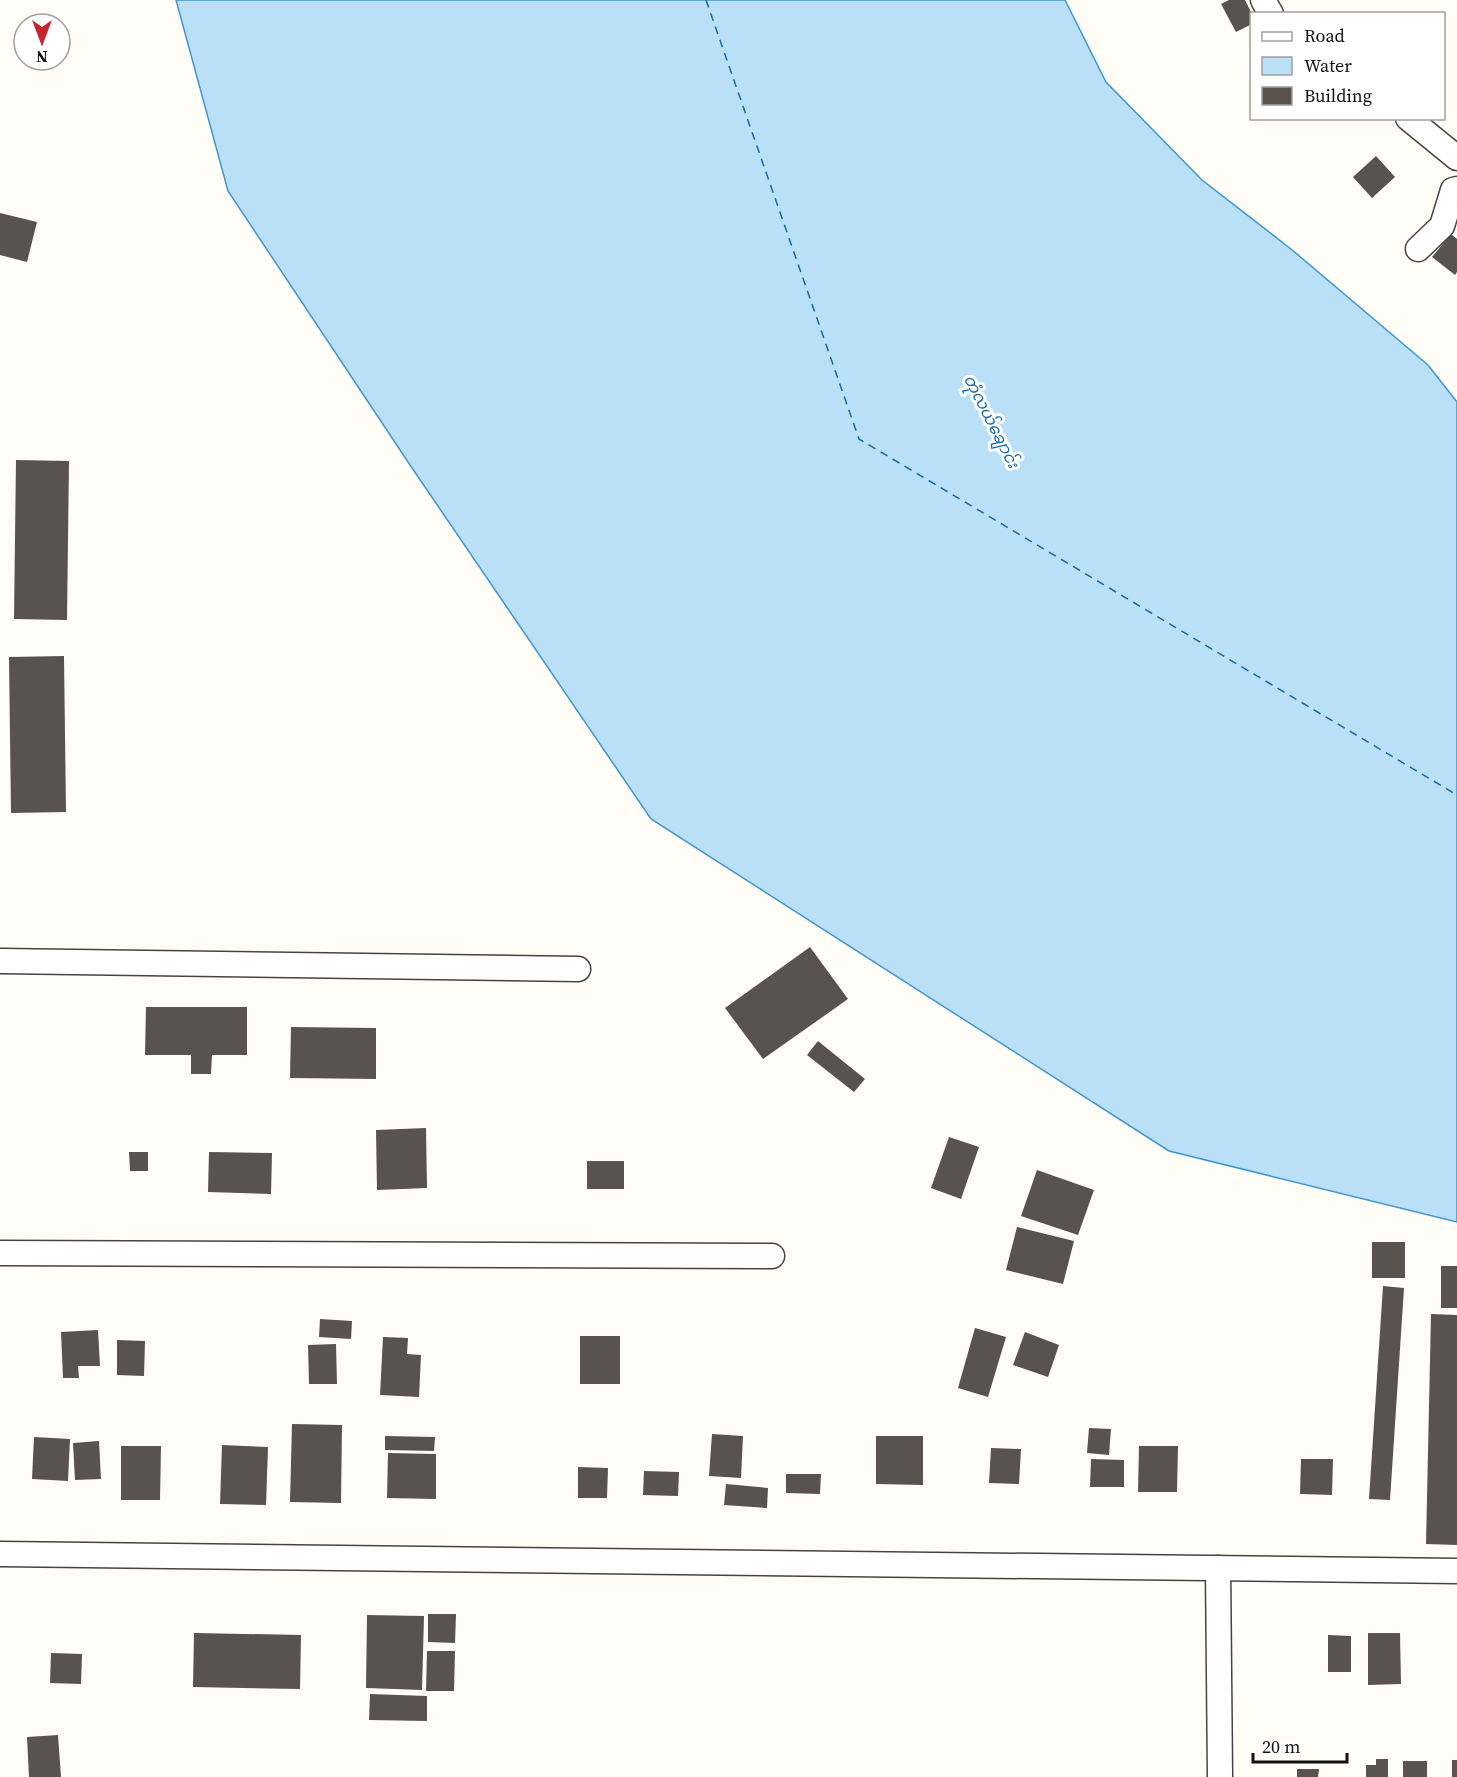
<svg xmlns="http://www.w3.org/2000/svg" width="1457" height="1777" viewBox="0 0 1457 1777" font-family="'Source Serif 4','Noto Sans Myanmar',serif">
<rect width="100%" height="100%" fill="#fffdf5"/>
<path fill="#b9e0f7" stroke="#3f96cf" stroke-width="1.5" d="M176,0H1065L1106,82L1202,180L1291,249L1428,365L1457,402V1222L1169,1151L651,819L410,465L228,191Z"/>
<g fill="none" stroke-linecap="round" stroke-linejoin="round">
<path stroke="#1768a6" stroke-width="1.5" stroke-dasharray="8 6" stroke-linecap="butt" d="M706,0L859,439L1457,795"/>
</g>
<g fill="#5a524d">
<path d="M1229,0H1245L1252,14V24L1236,32L1221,4Z"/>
<path d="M1376,156L1395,177L1372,198L1353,177Z"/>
<path d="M0,213L37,222L27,262L0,255Z"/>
<path d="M1451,234L1457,239V272L1455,275L1432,257Z"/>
<path d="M16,460L69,461L67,620L14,619Z"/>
<path d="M64,656L66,812L11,813L9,657Z"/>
<path d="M810,947L848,999L763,1059L725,1008Z"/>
<path d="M146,1007H247V1055H212L211,1074H191V1055H145Z"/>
<path d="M291,1027L376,1028V1079L290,1078Z"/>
<path d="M818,1041L865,1079L854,1092L807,1055Z"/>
<path d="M426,1128L427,1188L377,1190L376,1130Z"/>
<path d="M949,1137L979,1147L961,1199L931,1188Z"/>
<path d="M129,1152H148V1171H130Z"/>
<path d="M209,1152L272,1153L271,1194L208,1192Z"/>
<rect x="587" y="1161" width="37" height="28"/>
<path d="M1037,1170L1094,1190L1078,1235L1021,1216Z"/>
<path d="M1017,1227L1074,1241L1063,1284L1006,1270Z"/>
<rect x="1372" y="1242" width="33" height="36"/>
<rect x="1441" y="1266" width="16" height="42"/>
<path d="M1383,1286L1404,1288L1390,1500L1369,1499Z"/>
<path d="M1431,1314L1457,1315V1545L1426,1544Z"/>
<path d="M320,1319L352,1321L351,1339L319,1337Z"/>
<path d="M975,1328L1006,1337L988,1397L958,1388Z"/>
<path d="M98,1330L100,1366H78L79,1378H63L61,1332Z"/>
<path d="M1025,1332L1059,1345L1048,1377L1013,1365Z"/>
<rect x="580" y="1336" width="40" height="48"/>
<path d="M383,1337L408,1338L407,1354L421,1355L419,1397L380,1395Z"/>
<path d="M117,1340L145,1341L144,1376L117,1375Z"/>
<path d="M336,1344L337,1384H309L308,1345Z"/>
<path d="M292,1424L342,1425L341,1503L290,1502Z"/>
<path d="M1089,1428L1111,1429L1109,1455L1087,1453Z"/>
<path d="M712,1434L743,1436L741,1478L709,1476Z"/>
<path d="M385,1436L435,1437L434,1451L385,1450Z"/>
<path d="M876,1436H923V1485L876,1484Z"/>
<path d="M34,1437L70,1439L68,1481L32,1479Z"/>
<path d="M99,1441L101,1479L75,1480L73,1443Z"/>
<path d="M222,1445L268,1447L266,1505L220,1504Z"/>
<path d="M121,1446H161L160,1500H121Z"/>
<path d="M1139,1446H1178L1177,1492H1138Z"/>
<path d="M991,1448L1021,1449L1019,1484L989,1483Z"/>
<path d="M388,1453L436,1454V1499L387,1498Z"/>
<path d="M1091,1459L1124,1460V1487H1090Z"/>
<path d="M1301,1459H1333L1332,1495L1300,1494Z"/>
<path d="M578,1467L608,1468L607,1498H578Z"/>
<path d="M644,1471L679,1472L678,1496L643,1495Z"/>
<path d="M786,1474H821L820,1494L786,1493Z"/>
<path d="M726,1484L768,1488L767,1508L724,1505Z"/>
<path d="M428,1614H456L455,1643L428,1642Z"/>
<path d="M367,1615L424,1616L422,1690L366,1688Z"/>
<path d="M194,1633L301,1635L300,1689L193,1687Z"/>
<path d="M1368,1633H1400L1401,1684L1368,1685Z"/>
<path d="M1328,1635L1351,1636V1672H1328Z"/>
<path d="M427,1651H455L454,1691H426Z"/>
<path d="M51,1653L82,1654L81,1684L50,1683Z"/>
<path d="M370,1694L427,1696V1721L369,1720Z"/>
<path d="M58,1735L61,1777H29L27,1737Z"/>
<path d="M1376,1759H1388V1777H1366V1765H1376Z"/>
<rect x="1452" y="1760" width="5" height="17"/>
<rect x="1403" y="1761" width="24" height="16"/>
<path d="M1297,1769H1319L1318,1777H1297Z"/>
</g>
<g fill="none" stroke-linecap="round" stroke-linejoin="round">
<defs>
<g id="street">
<path d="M1263,0L1271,14"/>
<path d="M1408,118L1457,158"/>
<path d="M1418,249L1442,226L1453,190L1457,189"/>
<path d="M0,961L578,969"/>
<path d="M0,1253L772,1256"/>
<path d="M0,1554L1457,1571"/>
<path d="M1218,1568L1220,1777"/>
</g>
</defs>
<use href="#street" stroke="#444" stroke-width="27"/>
<use href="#street" stroke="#fff" stroke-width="24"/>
</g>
<g text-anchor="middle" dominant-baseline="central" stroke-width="6" stroke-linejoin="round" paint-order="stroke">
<g font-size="16" font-style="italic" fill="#1768a6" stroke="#fff">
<text transform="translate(992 421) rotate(63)">တုံလယ်ချောင်း</text>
</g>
</g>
<rect x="1250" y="12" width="195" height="108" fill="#ffffff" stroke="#a0a0a0" stroke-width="1.5"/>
<rect x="1262" y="32" width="30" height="9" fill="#ffffff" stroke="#a0a0a0" stroke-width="1.5"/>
<text x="1304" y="42" font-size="18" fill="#111111">Road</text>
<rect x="1262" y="57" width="30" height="18" fill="#b9e0f7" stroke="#a0a0a0" stroke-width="1.5"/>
<text x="1304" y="72" font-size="18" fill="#111111">Water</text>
<rect x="1262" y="87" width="30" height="18" fill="#5a524d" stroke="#a0a0a0" stroke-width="1.5"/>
<text x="1304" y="102" font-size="18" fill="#111111">Building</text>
<g transform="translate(42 42) rotate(180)"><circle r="28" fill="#ffffff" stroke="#a0a0a0" stroke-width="1.5"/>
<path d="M0-4.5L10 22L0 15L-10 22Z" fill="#c4262e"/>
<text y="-9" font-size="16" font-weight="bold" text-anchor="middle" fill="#111111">N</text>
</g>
<path d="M1253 1753v9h94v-9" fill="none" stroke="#111111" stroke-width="3"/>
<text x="1262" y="1753" font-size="18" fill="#111111" stroke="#ffffff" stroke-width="4.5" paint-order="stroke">20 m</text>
</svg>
